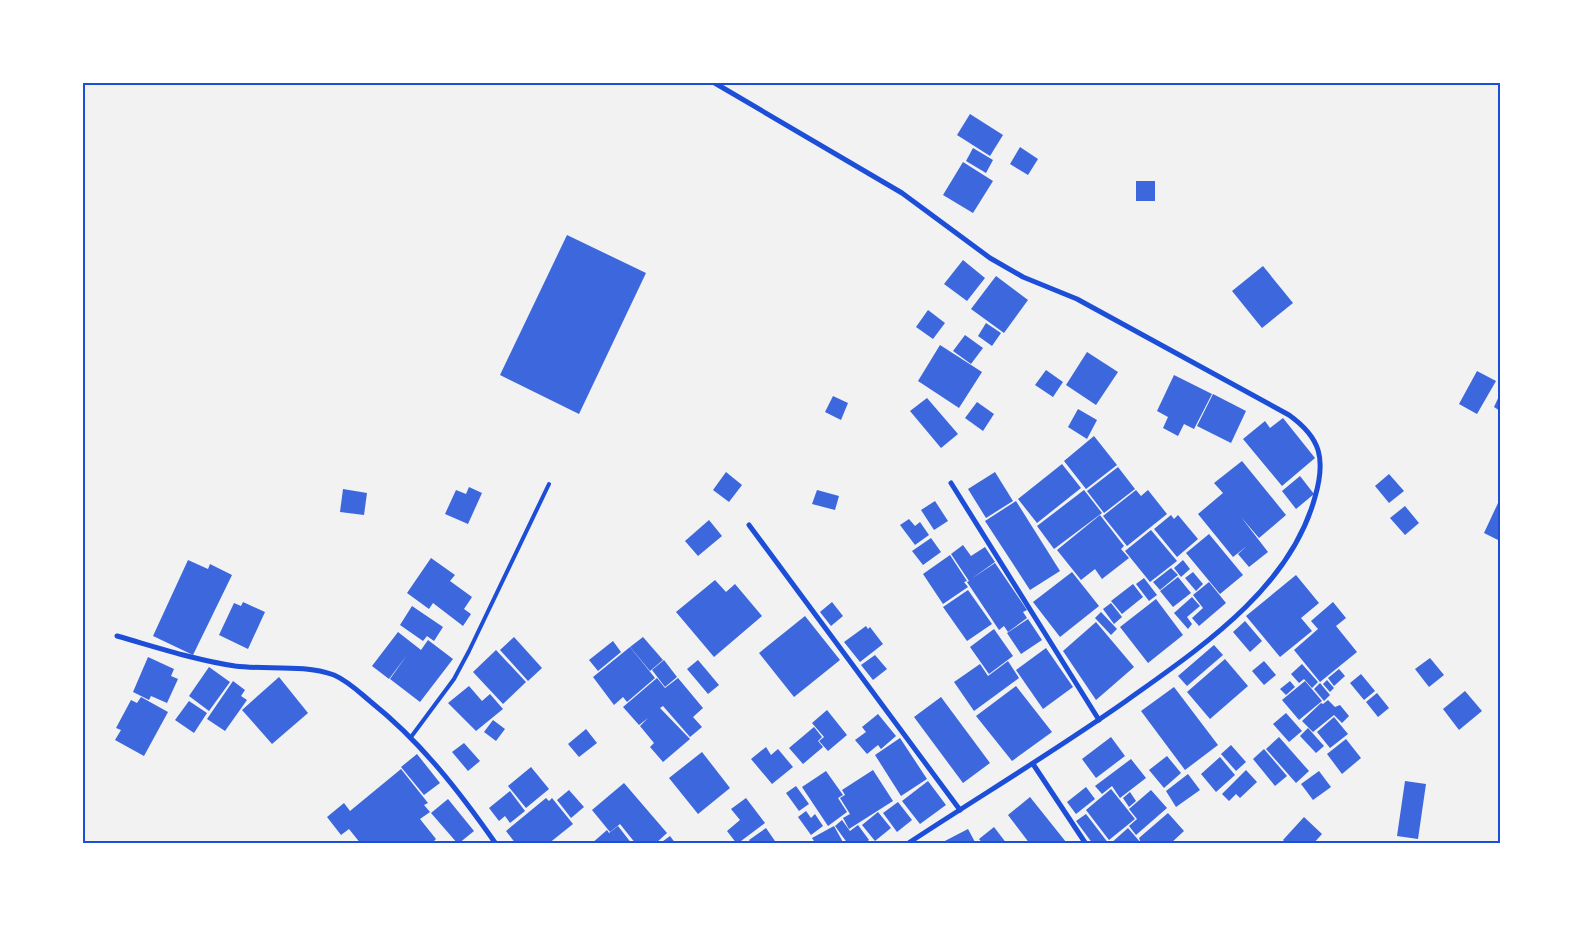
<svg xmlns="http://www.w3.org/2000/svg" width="1583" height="926" viewBox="0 0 1583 926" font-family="Commissioner,sans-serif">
<rect width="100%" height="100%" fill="#f2f2f2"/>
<g fill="#3d67dc">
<path d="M970,114L1003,135L990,156L957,135Z"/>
<path d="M1020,147L1038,159L1028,175L1010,164Z"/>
<path d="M973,148L993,160L986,173L966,161Z"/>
<path d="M963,162L993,181L973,213L943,195Z"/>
<rect x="1136" y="181" width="19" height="20"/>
<path d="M567,235L646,273L579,414L500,375Z"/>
<path d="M963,260L985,278L967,301L944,284Z"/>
<path d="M1263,266L1293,303L1262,328L1232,291Z"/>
<path d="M996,276L1028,300L1004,333L971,309Z"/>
<path d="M928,310L945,323L933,339L916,327Z"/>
<path d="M986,323L1001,333L992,346L978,336Z"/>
<path d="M965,335L983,348L971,364L953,351Z"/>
<path d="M940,345L982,372L959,408L918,381Z"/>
<path d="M1087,352L1118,372L1096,405L1066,385Z"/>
<path d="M1046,370L1063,382L1053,397L1035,385Z"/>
<path d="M1477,371L1496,381L1477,414L1459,404Z"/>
<path d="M1174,375L1212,394L1194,429L1184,424L1178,436L1163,428L1168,417L1157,411Z"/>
<path d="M1213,394L1246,411L1231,443L1197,426Z"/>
<path d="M1500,394V411L1494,407Z"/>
<path d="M833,396L848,403L841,420L825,412Z"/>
<path d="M927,398L958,434L941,448L910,411Z"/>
<path d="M977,402L994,414L983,431L965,418Z"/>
<path d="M1078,409L1097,420L1087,439L1068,427Z"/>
<path d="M1283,418L1315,458L1282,486L1243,439L1265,421L1270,428Z"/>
<path d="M1094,436L1117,465L1086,489L1064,461Z"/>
<path d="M1242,461L1286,515L1259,538L1241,517L1268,552L1249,567L1238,554L1247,546L1233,557L1198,514L1223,493L1214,483Z"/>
<path d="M1062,464L1081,488L1037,523L1018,499Z"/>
<path d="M1118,467L1135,489L1104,513L1087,491Z"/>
<path d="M726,472L742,485L729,502L713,490Z"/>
<path d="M995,472L1013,501L986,518L968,489Z"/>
<path d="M1389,474L1404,491L1389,503L1375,486Z"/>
<path d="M1300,476L1314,494L1296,509L1282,491Z"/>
<path d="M469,487L482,493L468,524L445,514L456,490L466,494Z"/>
<path d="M343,489L367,493L364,515L340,512Z"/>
<path d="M817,490L839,496L835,510L812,504Z"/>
<path d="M1084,490L1102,513L1054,549L1037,526Z"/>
<path d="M1136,490L1141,496L1148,490L1167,514L1127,546L1103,516Z"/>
<path d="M935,501L948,521L934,530L921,510Z"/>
<path d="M1016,501L1060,571L1030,590L985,521Z"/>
<path d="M1498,503L1500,504V541L1484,533Z"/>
<path d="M1405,506L1419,523L1405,535L1390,518Z"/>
<path d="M1100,515L1124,546L1121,549L1129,558L1102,579L1095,569L1081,580L1057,550Z"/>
<path d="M1171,515L1174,519L1178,515L1198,539L1177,557L1154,529Z"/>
<path d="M909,519L915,526L920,522L929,535L915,545L900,525Z"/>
<path d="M709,520L722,536L698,556L685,541Z"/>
<path d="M1151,530L1177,561L1150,582L1125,551Z"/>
<path d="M1209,534L1243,575L1220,594L1186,553Z"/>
<path d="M931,538L941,552L923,565L912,551Z"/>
<path d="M963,545L971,556L985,547L995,562L971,579L995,563L1027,610L1023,612L1027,618L1008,632L1004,626L999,630L967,582L969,581L951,554Z"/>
<path d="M950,555L967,581L964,582L968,587L943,604L923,574Z"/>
<path d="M431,558L455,575L450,581L472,597L464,609L471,614L463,626L433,603L429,609L407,593Z"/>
<path d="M188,560L208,569L210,564L232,575L193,655L153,636Z"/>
<path d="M1183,560L1190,569L1181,577L1174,568Z"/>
<path d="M1171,568L1178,575L1160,590L1153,582Z"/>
<path d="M1072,572L1099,606L1060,637L1033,602Z"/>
<path d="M1193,572L1203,584L1196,591L1185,578Z"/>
<path d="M1296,575L1319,603L1301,618L1312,631L1280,657L1246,616Z"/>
<path d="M1178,577L1191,593L1173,607L1160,591Z"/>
<path d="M1144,578L1157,595L1149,601L1136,584Z"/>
<path d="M715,580L726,592L735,584L762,616L714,657L676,612Z"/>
<path d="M1209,582L1226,603L1199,626L1192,618L1203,608L1193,595Z"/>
<path d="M1133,584L1143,597L1122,614L1111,601Z"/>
<path d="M968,590L992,624L967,641L943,607Z"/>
<path d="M1192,597L1200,606L1187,617L1192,624L1188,629L1174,613Z"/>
<path d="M1156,599L1183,635L1148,663L1120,627Z"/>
<path d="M243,602L265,612L248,649L219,635L234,603L241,606Z"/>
<path d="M832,602L843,616L831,626L820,612Z"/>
<path d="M1333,602L1346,618L1336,626L1357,652L1320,682L1294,650L1318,629L1311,621Z"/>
<path d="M1111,603L1122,617L1114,624L1103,609Z"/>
<path d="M412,606L443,627L434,641L427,636L423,641L400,625Z"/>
<path d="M1101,612L1117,629L1111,635L1095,618Z"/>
<path d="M805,616L840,660L794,697L759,653Z"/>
<path d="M1028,619L1042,640L1021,654L1007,633Z"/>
<path d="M1245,621L1262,641L1250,652L1233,632Z"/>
<path d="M1096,622L1134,667L1096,700L1063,651Z"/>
<path d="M866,626L868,629L870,627L883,644L860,662L844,642Z"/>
<path d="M994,629L1013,656L989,674L970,647Z"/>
<path d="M398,632L421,650L428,640L453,659L420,702L390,679L407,655L389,679L372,666Z"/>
<path d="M514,637L542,668L528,681L500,650Z"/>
<path d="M643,637L663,660L650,671L630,647Z"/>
<path d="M613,641L621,652L598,671L589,660Z"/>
<path d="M1214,645L1223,655L1187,686L1178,676Z"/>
<path d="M630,647L655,678L627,702L623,697L614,705L593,677Z"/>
<path d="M1046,648L1073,687L1043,709L1016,670Z"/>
<path d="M496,650L526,682L503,704L473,672Z"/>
<path d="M875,655L887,669L873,680L861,665Z"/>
<path d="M148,657L174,669L171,676L178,679L167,703L151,696L149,700L133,692Z"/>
<path d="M1430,658L1444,675L1429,687L1415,669Z"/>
<path d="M1225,659L1248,686L1210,719L1187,692Z"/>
<path d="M664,660L677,677L665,687L652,670Z"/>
<path d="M698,660L719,685L708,694L687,669Z"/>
<path d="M1008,661L1019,678L974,711L954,682L980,664L988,676Z"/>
<path d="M1264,661L1276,675L1264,685L1252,671Z"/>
<path d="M1302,664L1318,682L1312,688L1304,679L1299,683L1291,674Z"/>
<path d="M209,667L230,682L209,711L189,696Z"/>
<path d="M1339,669L1345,676L1334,686L1328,678Z"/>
<path d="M1361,674L1375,691L1364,700L1350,683Z"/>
<path d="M279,677L308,713L272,744L242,710Z"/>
<path d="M657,678L665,688L678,678L703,708L693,717L702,727L690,737L663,706L660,708L690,739L663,762L650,747L654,743L640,726L648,718L639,725L623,707Z"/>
<path d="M1327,680L1334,688L1330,692L1323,684Z"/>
<path d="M233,681L245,690L241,696L247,700L225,731L207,719Z"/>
<path d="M1290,681L1295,687L1286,695L1280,689Z"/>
<path d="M1305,681L1322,701L1299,720L1282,700Z"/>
<path d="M1320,683L1330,695L1324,701L1314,689Z"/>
<path d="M469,686L482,701L490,694L503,709L476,731L448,703Z"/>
<path d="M1016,686L1052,732L1012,761L976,716Z"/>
<path d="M1174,687L1218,745L1185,770L1141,711Z"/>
<path d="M1465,691L1482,711L1459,730L1443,709Z"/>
<path d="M1377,693L1389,708L1378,717L1366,702Z"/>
<path d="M141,697L168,712L144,756L115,740L121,730L116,728L131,700L137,703Z"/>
<path d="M941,697L990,763L963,783L914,717Z"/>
<path d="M1328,700L1335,707L1340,705L1349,716L1342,723L1334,715L1313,732L1302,721L1321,703L1323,704Z"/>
<path d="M189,701L207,713L194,733L175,720Z"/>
<path d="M827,710L847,735L828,751L819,741L824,737L812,723Z"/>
<path d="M1286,713L1302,731L1289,742L1273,724Z"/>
<path d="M878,714L896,736L881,749L878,745L867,754L855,740L866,732L862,727Z"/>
<path d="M1334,717L1348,734L1330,748L1317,732Z"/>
<path d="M493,720L505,729L496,741L484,732Z"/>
<path d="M814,727L822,737L818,741L823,747L803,764L789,748Z"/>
<path d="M1308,728L1324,746L1316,753L1300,736Z"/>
<path d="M586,729L597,743L579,757L568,744Z"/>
<path d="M1111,737L1125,756L1096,778L1082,759Z"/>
<path d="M1279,737L1309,771L1296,783L1266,749Z"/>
<path d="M900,738L927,779L901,796L875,755Z"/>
<path d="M1346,739L1361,758L1342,774L1327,754Z"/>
<path d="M464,743L480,761L468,771L452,752Z"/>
<path d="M1231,745L1246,762L1236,771L1221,754Z"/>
<path d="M766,747L771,755L778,749L793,767L772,784L751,759Z"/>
<path d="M1264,749L1287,776L1275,786L1253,759Z"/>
<path d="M702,752L730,788L698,814L669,778Z"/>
<path d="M417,754L440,783L424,795L401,767Z"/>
<path d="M1167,756L1181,773L1164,788L1149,770Z"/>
<path d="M1220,757L1235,775L1216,792L1201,774Z"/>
<path d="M1131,759L1146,778L1120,798L1112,786L1102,794L1095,786Z"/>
<path d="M531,767L549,789L526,808L508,786Z"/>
<path d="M401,769L428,803L424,805L430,812L420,819L436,839L431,844H361L349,829L341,835L327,817L344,803L350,811Z"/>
<path d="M873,770L893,801L849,829L843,818L850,814L840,798L845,795L842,790Z"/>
<path d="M1246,770L1257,782L1240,798L1236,794L1229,801L1222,794Z"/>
<path d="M826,771L843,795L838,798L847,812L828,826L802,787Z"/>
<path d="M1319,771L1331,787L1313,800L1301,784Z"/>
<path d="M1188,774L1200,790L1176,807L1166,791Z"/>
<path d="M928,781L946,805L920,824L902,801Z"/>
<path d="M1405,781L1426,784L1418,839L1397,836Z"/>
<path d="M624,783L667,833L655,844H636L620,824L610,832L592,810Z"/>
<path d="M796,786L809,804L799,811L786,793Z"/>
<path d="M1086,787L1095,799L1076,814L1067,802Z"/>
<path d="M1111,789L1135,819L1109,840L1086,810Z"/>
<path d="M569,790L584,807L571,818L557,800Z"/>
<path d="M1151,790L1167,808L1136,835L1129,826L1137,819L1129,809Z"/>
<path d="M510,791L525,811L510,823L505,816L499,821L489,808Z"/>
<path d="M1130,792L1136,801L1129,807L1123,798Z"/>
<path d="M1030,797L1066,842L1064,844H1030L1008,815Z"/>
<path d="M546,798L549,801L552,798L573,824L548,844H516L506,831Z"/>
<path d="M746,798L765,823L737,844L727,831L740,820L731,809Z"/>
<path d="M448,799L474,831L458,844L431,813Z"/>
<path d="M898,802L912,820L897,832L883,813Z"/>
<path d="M806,811L811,818L815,814L823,826L811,835L798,817Z"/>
<path d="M878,812L891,828L875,841L862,825Z"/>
<path d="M1168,813L1184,831L1170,844H1110L1128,828L1141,843L1139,838Z"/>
<path d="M1086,814L1109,844H1093L1076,821Z"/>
<path d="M1304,817L1322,834L1313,844H1287L1283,840Z"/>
<path d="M842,820L850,831L858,825L869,840L864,844H848L835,826Z"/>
<path d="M618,826L632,844H591L607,830L609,833Z"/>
<path d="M834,826L844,844H816L812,838Z"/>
<path d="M994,827L1007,844H983L979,839Z"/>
<path d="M766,828L777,844H751L749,840Z"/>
<path d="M968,829L976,844H939Z"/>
<path d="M670,836L676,844H659Z"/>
</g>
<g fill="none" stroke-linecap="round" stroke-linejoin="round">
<path stroke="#1d4ed8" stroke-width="4" d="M411,737L454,679L469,651L549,484"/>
<g stroke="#1d4ed8" stroke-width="5">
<path d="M713,82L902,193L990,258L1023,277L1077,299L1289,415C1321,438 1326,459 1315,497C1290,589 1200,648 1126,701C1055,751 980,796 907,844"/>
<path d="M951,483L1099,720"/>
<path d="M749,525L960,810"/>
<path d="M117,636C156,647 195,660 235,666C267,670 303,664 334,675C348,681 359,692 371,702C421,742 459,791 496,844"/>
<path d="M1033,764L1086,844"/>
</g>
</g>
<rect width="1583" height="926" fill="none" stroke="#ffffff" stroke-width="168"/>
<rect x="84" y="84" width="1415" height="758" fill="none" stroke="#1d4ed8" stroke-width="2"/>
</svg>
